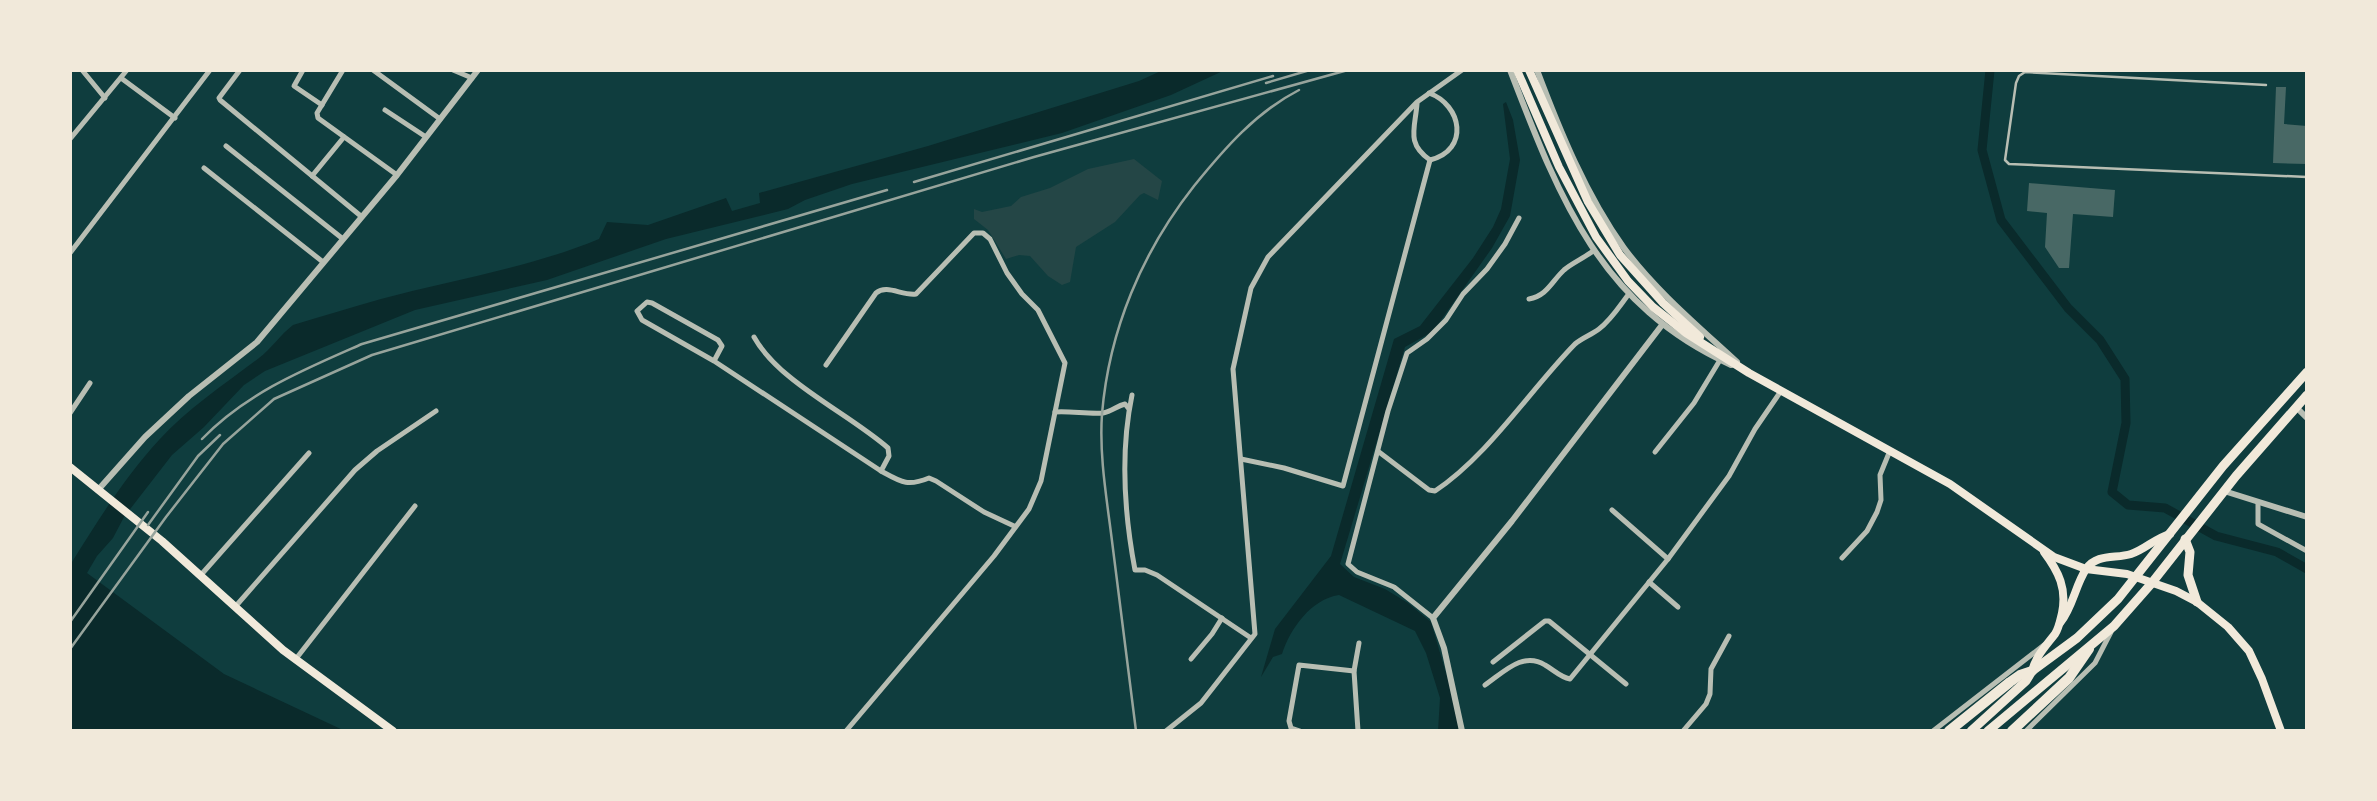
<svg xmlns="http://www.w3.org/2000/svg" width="2377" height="801" viewBox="0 0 2377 801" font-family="Spectral,serif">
<rect width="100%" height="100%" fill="#0f3d3e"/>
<path fill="#244646" d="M1134,159L1162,181L1158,200L1144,193L1140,195L1115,222L1076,247L1070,282L1062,285L1048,276L1030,256L1019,255L1006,259L988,230L974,219V209L982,212L1011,206L1021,197L1050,188L1088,169Z"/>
<g fill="#0a2a2b">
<path d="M1163,70H1225L1171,95L1062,133L852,184L805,200L788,209L666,239L547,280L415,310L265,371L244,385L204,427L172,455L124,517L113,538L97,556L87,573L224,674L345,731H74L70,728V561L72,562C99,519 125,477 159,440C188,408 225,384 259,358C271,349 280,335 293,325C323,316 352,307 381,299C454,279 529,268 599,239L607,222L648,225L726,198L732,211L760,203L759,193L928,146L1139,81Z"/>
<path d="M1506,102L1513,120L1520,160L1510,216L1492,248L1439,323L1430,333L1405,347L1340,564L1354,577L1385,589L1408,603L1431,622L1453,697L1460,731H1438L1440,698L1426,653L1415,631L1339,595C1311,599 1290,629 1282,654L1273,657L1261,677L1275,629L1331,556L1394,339L1420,326L1473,258L1493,227L1501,209L1510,159L1503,104Z"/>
</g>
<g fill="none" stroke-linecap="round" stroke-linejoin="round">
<path stroke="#0a2a2b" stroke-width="9" d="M1990,70L1982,150L2001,220L2068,308L2100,340L2125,379L2126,423L2112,492L2128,505L2165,508L2216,536L2277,552L2307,569"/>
</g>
<g fill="#486865">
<path d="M2276,87H2286L2284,124L2307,126V164L2273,163Z"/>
<path d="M2029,183L2115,190L2113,217L2073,214L2069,268H2059L2045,247L2047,213L2027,211Z"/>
</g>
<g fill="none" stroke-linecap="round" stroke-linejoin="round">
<path stroke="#b8beb3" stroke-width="2.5" d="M2266,85L2025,72L2019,76L2016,83L2005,160L2009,164L2307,177"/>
<g stroke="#b8beb3" stroke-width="5">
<path d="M82,70L105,98"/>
<path d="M240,70L219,98L220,100L362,217"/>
<path d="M303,70L294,86L322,105"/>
<path d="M343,70L317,113L318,118L397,175"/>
<path d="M373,70L440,119"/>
<path d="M453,70L472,78"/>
<path d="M121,78L175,118"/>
<path d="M1429,93C1462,105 1470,150 1430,160"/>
<path d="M1417,104C1415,129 1406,143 1430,160"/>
<path d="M385,110L426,137"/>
<path d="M70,139L127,70"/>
<path d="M226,146L343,239"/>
<path d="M204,168L323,262"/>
<path d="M312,176L344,137"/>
<path d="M70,253L210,70"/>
<path d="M1529,299C1547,296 1552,281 1564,270C1572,263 1584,258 1593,251"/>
<path d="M754,337C779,382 848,413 888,448L889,456L881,471"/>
<path d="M714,361L722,346L718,340L652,303L647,302L637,311L642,320L714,361L881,471C901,482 907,487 929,478L936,481L984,512L1014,526"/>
<path d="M826,365L876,293C887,284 902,296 916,294L974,233H983L990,239L1007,273L1022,294L1038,310L1065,363L1041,481L1029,509L994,556L846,731"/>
<path d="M1132,395C1120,453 1124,512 1135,570H1145L1157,575L1251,638"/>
<path d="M1055,412C1071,411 1087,414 1103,413C1112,411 1117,406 1125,404L1129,409"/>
<path d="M70,413L90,383"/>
<path d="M1379,452L1429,490L1435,491C1488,456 1530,390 1575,344C1582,338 1591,335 1599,329C1611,320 1619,307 1628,295"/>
<path d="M1655,452L1694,403L1720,360"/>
<path d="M1241,459L1284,468L1343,486L1430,160"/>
<path d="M2258,502V524L2307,551"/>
<path d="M1612,510L1668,559"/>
<path d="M1842,558L1867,531L1877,512L1881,500L1880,475L1889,453"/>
<path d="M200,576L309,453"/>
<path d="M1649,582L1678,607"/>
<path d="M235,607L355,470L377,451L436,411"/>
<path d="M1433,618L1394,587L1357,572L1348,564L1388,411L1407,353L1427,339L1446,320L1463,294L1487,269L1505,244L1519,218"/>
<path d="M1191,659L1212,634L1222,618"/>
<path d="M295,660L415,506"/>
<path d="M1493,662L1545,621H1549L1626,684"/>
<path d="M1485,685C1504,672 1523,651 1545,665C1554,670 1560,677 1570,679L1668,559L1729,476L1755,429L1781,391"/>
<path d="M1166,731L1201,703L1255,634L1233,369L1251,288L1268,257L1417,102L1462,70"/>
<path d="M1300,731L1291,728L1289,721L1299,665L1354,671"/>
<path d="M1358,731L1354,671L1359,643"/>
<path d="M1683,731L1706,704L1710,694L1711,669L1729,636"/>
<path d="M1933,731L2044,645"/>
<path d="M2026,731L2095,663L2111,632"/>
</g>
<g stroke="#b8beb3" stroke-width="6">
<path d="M1510,70C1559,197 1599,305 1731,365"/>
<path d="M1537,70C1560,131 1586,195 1624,248C1656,291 1698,326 1737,362"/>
<path d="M2296,407L2307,418"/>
<path d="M98,490L145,437L189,396L257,342L397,175L478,70"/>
<path d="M2224,491L2307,517"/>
<path d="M1462,731L1444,648L1433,618L1512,521L1662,325"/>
</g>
<g stroke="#f1e9da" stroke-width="8">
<path d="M1517,70L1559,167L1596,237L1628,281L1653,307L1686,333L1749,373L1950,484L2054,557L2086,569L2127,574L2176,591L2197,602L2228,627L2249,651L2262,679L2281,731"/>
<path d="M1529,70L1588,202L1620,255L1663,303L1700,337"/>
<path d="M70,467L162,541L283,650L393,731"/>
<path d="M2060,623C2073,607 2075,586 2086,569C2097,553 2116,559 2131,554C2146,549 2155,538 2170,534"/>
<path d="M2032,671C2036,656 2045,647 2055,634C2059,628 2060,621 2062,613C2067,589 2059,572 2044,552"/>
</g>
<g stroke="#f1e9da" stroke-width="9">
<path d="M2185,539L2190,552L2188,575L2197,602"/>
<path d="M1971,731L2026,681L2032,671L2077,638L2118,599L2223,466L2307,372"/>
<path d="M1988,731L2114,626L2151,584L2236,476L2307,395"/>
</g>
<g stroke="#f1e9da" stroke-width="10">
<path d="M1949,731L2010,682L2020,675L2032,671"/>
<path d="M2012,731L2069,678L2089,649"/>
</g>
<g stroke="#97a49c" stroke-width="2.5">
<path d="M1266,83L1310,70"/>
<path d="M914,182L1273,76"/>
<path d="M202,439C246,393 305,369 362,344L887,190"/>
<path d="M148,525L198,456L220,435"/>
<path d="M70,622L148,512"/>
<path d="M70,649L166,517L223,444L274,399L372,355L1034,157L1348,70"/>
<path d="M1136,731C1128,668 1120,604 1112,541C1107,500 1099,456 1102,414C1109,330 1142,252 1194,186C1224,149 1256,112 1299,90"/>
</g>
</g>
<rect width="2377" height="801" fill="none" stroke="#f1e9da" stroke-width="144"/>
</svg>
